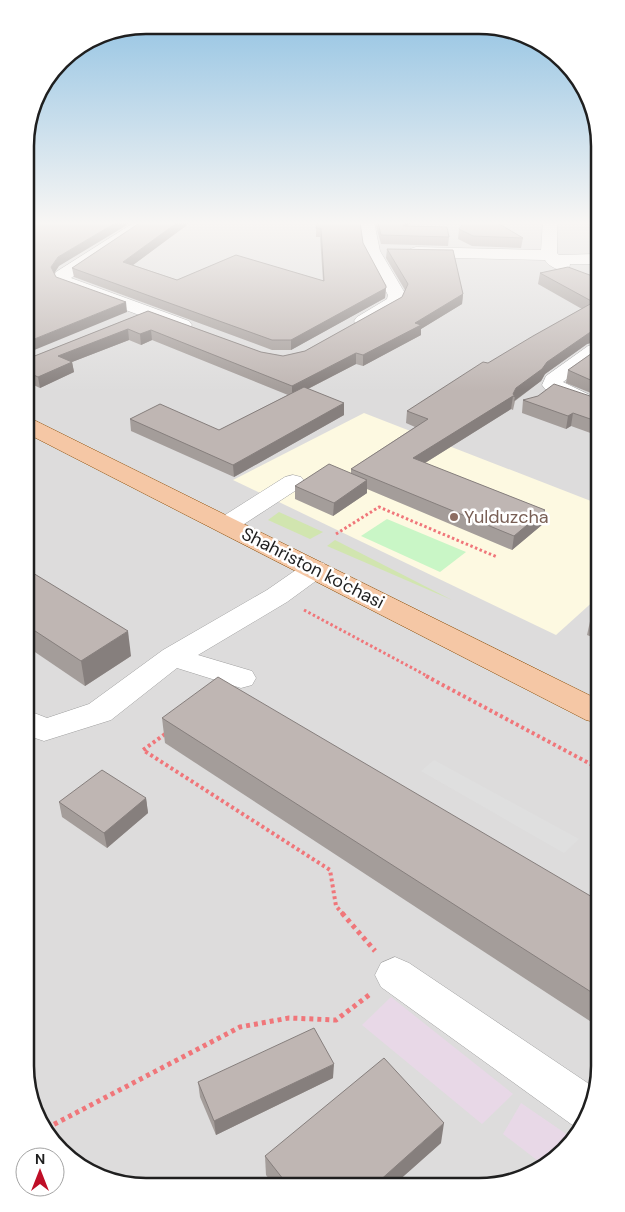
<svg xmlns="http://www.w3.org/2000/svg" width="625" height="1212" viewBox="0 0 625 1212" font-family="'DM Sans',sans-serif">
<rect width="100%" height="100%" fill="#efebe6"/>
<path fill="#dddcdc" d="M26,222H594L600,1075L575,1140L518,1181L129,1186L66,1157L31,1105Z"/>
<g fill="#e8d8e7">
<path d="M391,997L513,1094L482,1124L362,1025Z"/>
<path d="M521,1103L575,1140L542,1164L503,1134Z"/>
</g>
<path fill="#fdf9e1" d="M364,413L596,503L597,598L556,635L233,480Z"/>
<g fill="#d1e5af">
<path d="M279,512L323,532L310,539L268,520Z"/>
<path d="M335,540L452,600L327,546Z"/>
</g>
<path fill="#c9f6c6" d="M387,519L466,552L440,572L361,536Z"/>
<path fill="#dfdfdf" d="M434,760L579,839L564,853L421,771Z"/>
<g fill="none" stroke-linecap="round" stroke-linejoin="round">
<defs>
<g id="minor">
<path d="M135,222H152L71,278L189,321L192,325L189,329L183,330L177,329L58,285L54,276L56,272Z"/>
<path d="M360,222H374L380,251L406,295C404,299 403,303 400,306C391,314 368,328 357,325L354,321L357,317L387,299L388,295L364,251Z"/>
<path d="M543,222H557V253L559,255L595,254V264H570L569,269C560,272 549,267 545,260L416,257L410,255L408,252L410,249L416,247L541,250Z"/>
<path d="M595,344V359L563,382L592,396L595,400L592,404C576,408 559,396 545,389L542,385L546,376L588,346Z"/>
<path d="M293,475L301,477L305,482L301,487L235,530L226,532L217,530L214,525L217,520L285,477Z"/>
<path d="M315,561L324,563L328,569L324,575L287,602L198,655L252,671L256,678L252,685L241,688L177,668L111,720L44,741L29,736V711L47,718L89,704L163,650L267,590L306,563Z"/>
<path d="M395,957L409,963L595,1088L580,1128L571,1124L381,987L375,975L381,963Z"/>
</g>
<path id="major" d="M28,420L36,421L597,699L598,723L586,720L28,434Z"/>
</defs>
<use href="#minor" stroke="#a0a0a0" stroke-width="1"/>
<use href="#major" stroke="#8f510b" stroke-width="1"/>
<g stroke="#f0767a" stroke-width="3" stroke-dasharray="2.5 2.5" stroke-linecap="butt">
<path d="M336,534L379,507L497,557"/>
<path d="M304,610L429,677"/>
</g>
<g stroke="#f0767a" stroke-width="4" stroke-dasharray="3 3" stroke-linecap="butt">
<path d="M426,676L598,768"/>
<path d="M165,734L143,750L330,870L336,906L343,914"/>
</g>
<g stroke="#f0767a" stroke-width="5" stroke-dasharray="4 4" stroke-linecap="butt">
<path d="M342,913L375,951"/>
<path d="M47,1128L240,1027L289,1018L336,1020L369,995"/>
</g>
<use href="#minor" fill="#fff" fill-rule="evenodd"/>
<use href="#major" fill="#f5c7a5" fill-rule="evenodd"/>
</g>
<g fill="#a49d9a">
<path d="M141,222H191L133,265L177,280L323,281L320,237H316V228L318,222L363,243L386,286L385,298L291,350H272L74,277L72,268Z"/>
<path d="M375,222H411L408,226L449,237L448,246L381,244Z"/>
<path d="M459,229L523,238L521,248L472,246L458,239Z"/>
<path d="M387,249L463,294L462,304L421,329V335L363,366L356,364L308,389L344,415L234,477L131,431L130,419L219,430L288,395L152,340L141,345L129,340L72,362L74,372L40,388L27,382V359L148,311L261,352L283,356L305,351L402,297L405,290L386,258Z"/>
<path d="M594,262H595V274L592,272Z"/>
<path d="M540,273L595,277V343L594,342L587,344L545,374L541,381L515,401L513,410L511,409L425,463L545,510L543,524L512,550L367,489V493L333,516L295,499V486L351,473V469L415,427L406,423L407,411L582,309L538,284Z"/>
<path d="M595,351L596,395L566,383L568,370Z"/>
<path d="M596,398V435L571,426L566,429L522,413L523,400Z"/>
<path d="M28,570L131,656L85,686L29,648Z"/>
<path d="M597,612V639L587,635L591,617Z"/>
<path d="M162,718L599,901V1027L165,743Z"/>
<path d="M146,798L148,813L107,848L62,817L59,802Z"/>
<path d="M333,1078L216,1135L200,1097L198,1082Z"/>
<path d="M441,1143L397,1182L273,1184L266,1175L265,1156Z"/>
</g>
<g fill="#867f7d">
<path d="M117,222H132L59,266L52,277L51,267L58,257Z"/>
<path d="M178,222H191L125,271L123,262Z"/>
<path d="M406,222H411L402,235L403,226Z"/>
<path d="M386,286L385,298L291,350V340Z"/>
<path d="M463,294L462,304L421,329V335L363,366V355L415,323Z"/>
<path d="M126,302L127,312L27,353V342Z"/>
<path d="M128,329L129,340L72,362L74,372L40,388L38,377L58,356Z"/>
<path d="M151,330L152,340L141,345L140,334Z"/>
<path d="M595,331L594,342L587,344L545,374L541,381L514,401L515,397L513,396L511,409L412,471L413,458L513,394L516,388L547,362L589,333Z"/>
<path d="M356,353V364L292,397V386Z"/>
<path d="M344,403V415L234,477L233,465Z"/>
<path d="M573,413L571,426L566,429L568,416Z"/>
<path d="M367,480V493L333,516L334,503Z"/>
<path d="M545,510L543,524L512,550L514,536Z"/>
<path d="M128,631L131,656L85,686L81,661Z"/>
<path d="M146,798L148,813L107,848L104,833Z"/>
<path d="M334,1064L333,1078L216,1135L214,1121Z"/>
<path d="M444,1123L441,1143L397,1182L377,1183Z"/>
</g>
<g fill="#bfb6b3" stroke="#867f7d">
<path d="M26,222H117L58,257L51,267L56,277L126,302L27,342Z"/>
<path d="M141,222H178L123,262L177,280L236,255L324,281L321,228H316L318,222H360L363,243L386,286V288L291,340H272L72,268Z"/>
<path d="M378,222H406L403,226L447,227L449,237L381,235Z"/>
<path d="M464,222H496L523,238L473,236L459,229Z"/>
<path d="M387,249L453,250L463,294L415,323L421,325L363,355L356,353L292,386L151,330L140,334L128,329L58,356L72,362L38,377L27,372V359L148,311L261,352L283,356L305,351L402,297L408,284Z"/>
<path d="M568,267L595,277V303L540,273Z"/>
<path d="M592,303L595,304V331L589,333L547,362L542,369L516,388L513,394L515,397L513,396L413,458L545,510L514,536L351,469L428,419L407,411L483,362L488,363L533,336Z"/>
<path d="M595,351V382L568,370Z"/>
<path d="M554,384L596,398V421L573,413L568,416L523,400L538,396Z"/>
<path d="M304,387L344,403L233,465L130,419L160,404L219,430Z"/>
<path d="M329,464L367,480L334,503L295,486Z"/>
<path d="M28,570L128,631L81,661L29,627Z"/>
<path d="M597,612V620L591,617Z"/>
<path d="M218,677L599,901V997L162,718Z"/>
<path d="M102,770L146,798L104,833L59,802Z"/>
<path d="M314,1028L334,1064L214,1121L198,1082Z"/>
<path d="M384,1058L444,1123L377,1183L287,1184L265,1156Z"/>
</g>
<linearGradient id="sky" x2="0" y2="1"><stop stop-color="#8fc1e2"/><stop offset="0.57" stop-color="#f8f6f4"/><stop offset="1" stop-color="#f8f6f4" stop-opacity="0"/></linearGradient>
<rect width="625" height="391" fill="url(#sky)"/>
<circle fill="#8d6e63" stroke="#fff" stroke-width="2" cx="454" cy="517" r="5"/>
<g text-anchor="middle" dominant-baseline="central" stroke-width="5" stroke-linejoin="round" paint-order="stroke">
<g font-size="18" fill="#785e54" stroke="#fff" text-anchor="start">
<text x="464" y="517">Yulduzcha</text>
</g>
<g font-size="18" fill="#1f1f1f" stroke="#fff">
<text transform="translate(313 568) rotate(27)">Shahriston ko'chasi</text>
</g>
</g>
<path d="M0 0H625V1212H0ZM146 34H479A112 112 0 0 1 591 146V1066A112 112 0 0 1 479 1178H146A112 112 0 0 1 34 1066V146A112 112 0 0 1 146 34Z" fill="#fff" fill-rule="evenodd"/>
<path fill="none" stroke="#1f1f1f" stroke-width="2.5" d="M146 34H479A112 112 0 0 1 591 146V1066A112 112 0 0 1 479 1178H146A112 112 0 0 1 34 1066V146A112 112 0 0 1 146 34Z"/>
<g transform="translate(40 1172)"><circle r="24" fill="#ffffff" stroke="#a5a5a5"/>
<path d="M0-4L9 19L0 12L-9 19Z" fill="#bf0e27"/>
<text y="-8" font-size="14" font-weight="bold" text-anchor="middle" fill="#1f1f1f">N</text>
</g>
</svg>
